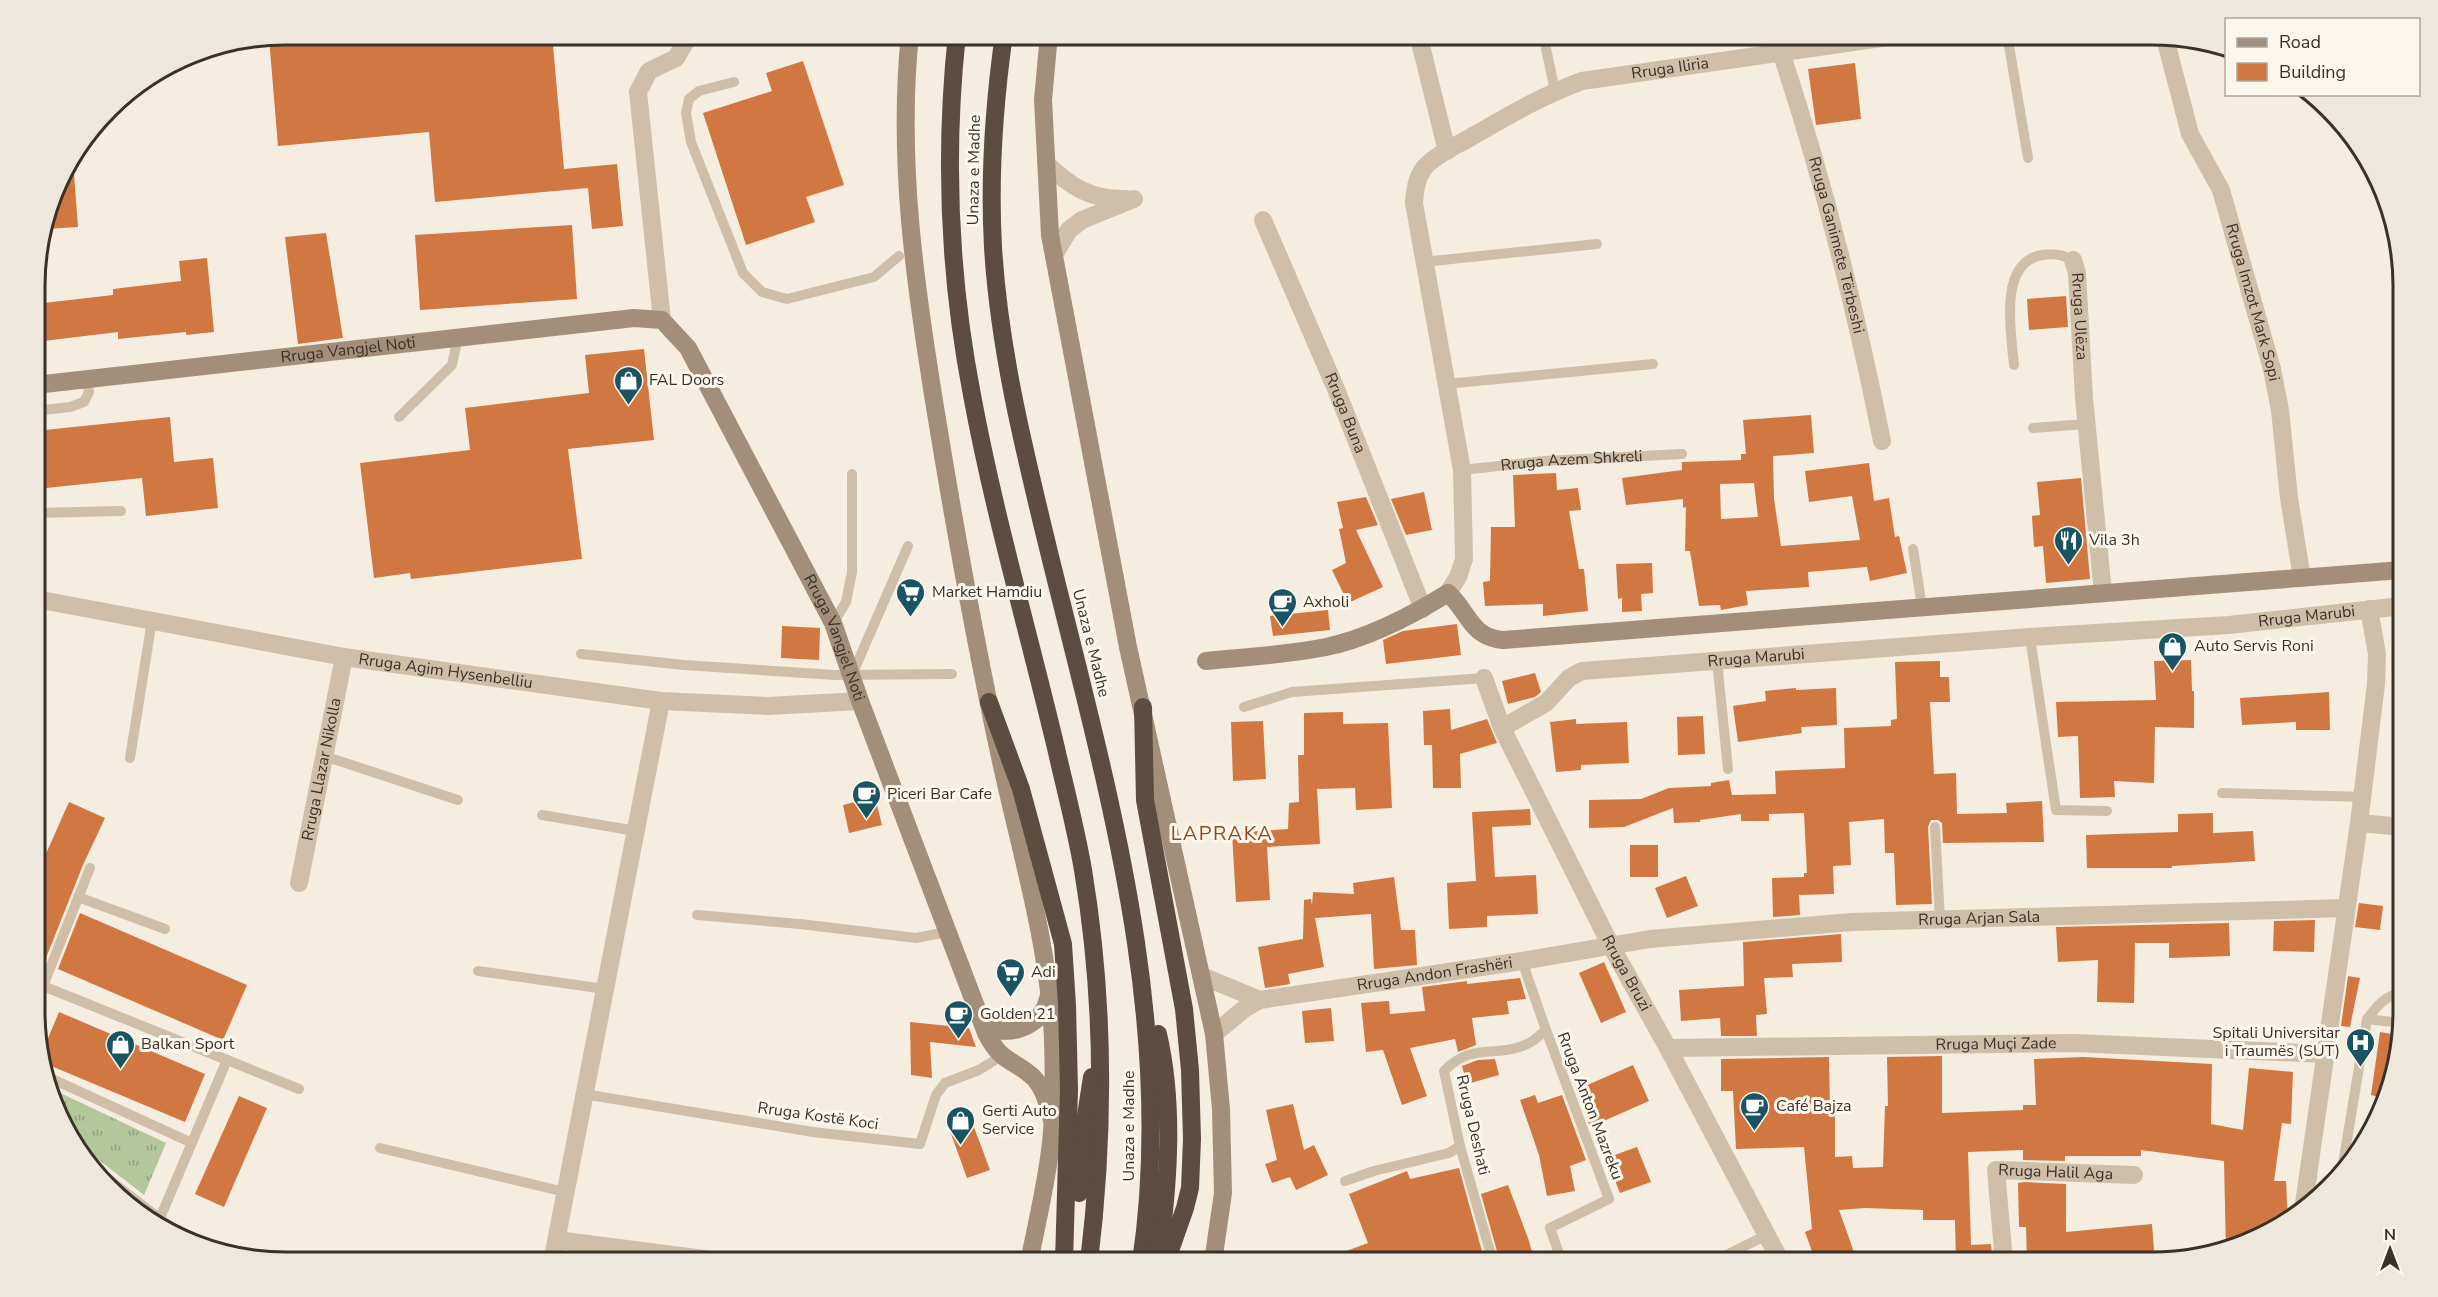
<svg xmlns="http://www.w3.org/2000/svg" width="2438" height="1297" viewBox="0 0 2438 1297" font-family="'Nunito Sans',sans-serif">
<defs>
<pattern id="grass-tufts" width="24" height="20" patternUnits="userSpaceOnUse" patternTransform="scale(1.5)"><rect width="24" height="20" fill="#b3c69c"/><path d="M3 7l-1-3M5 7V3M7 7l1-3M15 17l-1-3M17 17v-4M19 17l1-3" fill="none" stroke="#93a17f"/></pattern>
</defs>
<rect width="100%" height="100%" fill="#f5eddf"/>
<path fill="url(#grass-tufts)" d="M54,1090L166,1143L144,1195L73,1140Z"/>
<g fill="#d17741" fill-rule="evenodd">
<path d="M286,35L552,34L564,169L617,164L623,226L592,229L588,188L435,202L429,132L278,146L269,38Z"/>
<path d="M803,61L844,185L806,197L815,222L746,245L703,113L772,91L766,73Z"/>
<path d="M1855,63L1861,119L1816,125L1808,69Z"/>
<path d="M74,174L78,227L46,229L60,175Z"/>
<path d="M572,225L577,299L420,310L415,235Z"/>
<path d="M326,233L343,338L298,344L285,237Z"/>
<path d="M207,258L214,332L186,335V332L118,339V332L35,342V304L113,295V289L181,281L179,261Z"/>
<path d="M2066,296L2068,327L2029,330L2027,299Z"/>
<path d="M644,349L654,440L568,449L582,559L411,579L410,573L374,578L360,463L470,450L465,408L589,393L585,355Z"/>
<path d="M1811,415L1814,453L1773,456L1774,499L1781,546L1860,540L1852,496L1809,502L1805,471L1869,463L1874,501L1889,498L1895,537L1899,536L1907,573L1870,581L1867,567L1808,572L1809,587L1746,591L1748,605L1721,610L1720,605L1699,606L1690,551H1685L1686,507L1683,508V499L1626,505L1622,478L1682,470V462L1741,460V454H1746L1743,420ZM1754,483L1758,517L1721,519L1720,484Z"/>
<path d="M170,417L174,462L213,458L218,508L146,516L142,478L36,489L35,431Z"/>
<path d="M1556,473L1557,490L1578,488L1581,510L1569,511L1579,569H1584L1588,611L1543,616V604L1485,606L1483,582L1490,581L1491,527H1515L1513,475Z"/>
<path d="M2081,478L2090,579L2046,583L2043,546L2034,547L2032,516L2040,515L2037,482Z"/>
<path d="M1424,492L1432,530L1406,535L1391,499Z"/>
<path d="M1366,497L1378,525L1356,530L1383,587L1348,603L1332,570L1346,563L1339,529L1343,528L1337,502Z"/>
<path d="M1652,563L1653,593L1641,594L1642,611L1622,612V598L1618,599L1616,564Z"/>
<path d="M1328,610L1330,630L1273,636L1270,616Z"/>
<path d="M1457,624L1461,655L1386,664L1383,640L1403,631Z"/>
<path d="M782,626L820,628L819,660L781,658Z"/>
<path d="M2191,660L2192,691H2194V728L2155,727L2154,783L2114,781L2115,797L2080,798L2078,736L2058,737L2056,702L2156,700L2154,661Z"/>
<path d="M1940,661V677H1949L1950,702H1930L1934,774L1956,773L1957,814L2007,813L2006,803L2042,801L2044,842L1943,843L1942,823L1938,820H1931L1928,827L1932,904L1896,905L1894,853H1885L1884,819L1849,822L1851,865L1833,866L1834,894L1799,895L1800,915L1773,917L1772,878L1804,877V873H1807L1804,813L1769,814V821H1741V814L1700,820V822L1674,823L1673,808L1624,827L1589,828V800L1641,799L1669,788L1711,786V783L1729,780L1732,795L1776,794L1775,771L1845,768L1844,728L1891,726V720L1897,719L1895,662Z"/>
<path d="M1535,673L1541,692L1535,697L1508,704L1502,681Z"/>
<path d="M1796,688V690L1836,688L1837,725L1801,727L1802,733L1738,742L1733,706L1766,701L1765,691Z"/>
<path d="M2329,692L2330,730H2296V722L2242,725L2240,698Z"/>
<path d="M1450,709L1451,730L1487,719L1497,743L1460,754L1461,788H1433L1432,745H1424L1423,711Z"/>
<path d="M1343,712V724L1388,723L1392,808L1356,810L1355,788L1317,789L1320,844L1267,847L1270,900L1236,902L1232,833L1288,829L1289,803L1299,802L1298,755H1304V713Z"/>
<path d="M1703,716L1705,754L1678,755L1677,717Z"/>
<path d="M1576,719V724L1627,722L1629,763L1581,765V770L1556,772L1550,722Z"/>
<path d="M1263,721L1266,779L1233,781L1231,722Z"/>
<path d="M875,797L882,825L849,833L843,805Z"/>
<path d="M69,802L105,818L83,865L44,963L37,959L36,876Z"/>
<path d="M1530,809L1531,825L1492,827L1495,877L1536,875L1538,914L1487,916V927L1449,929L1447,883L1476,881L1472,812Z"/>
<path d="M2213,813V833L2253,831L2255,861L2172,866V868H2087L2086,835L2178,832V814Z"/>
<rect x="1630" y="845" width="28" height="32"/>
<path d="M1686,876L1698,906L1667,918L1655,888Z"/>
<path d="M1394,877L1401,930H1415L1417,965L1374,969L1371,914L1315,918L1324,967L1288,974L1290,984L1265,988L1258,947L1303,939L1304,900L1311,899L1312,905L1313,892L1354,894L1353,883Z"/>
<path d="M2359,903L2383,906L2380,930L2355,927Z"/>
<path d="M80,913L247,985L223,1040L58,969Z"/>
<path d="M2315,920L2314,952L2273,951L2274,921Z"/>
<path d="M2229,923L2230,956L2169,958V943H2135L2134,1003L2097,1002L2098,960L2058,962L2056,927Z"/>
<path d="M1841,934L1842,962L1792,964L1793,977L1764,978L1767,1014L1756,1015L1757,1036H1721L1720,1018L1681,1021L1679,990L1744,986L1743,942Z"/>
<path d="M1604,962L1626,1012L1601,1023L1579,973Z"/>
<path d="M2348,976L2360,978L2350,1027L2341,1026Z"/>
<path d="M1520,978L1526,999L1507,1001L1509,1014L1472,1018L1476,1045L1458,1052L1455,1039L1410,1048L1427,1096L1402,1105L1383,1050L1366,1052L1361,1003L1389,1001L1390,1014L1425,1011L1422,987L1467,981V984Z"/>
<path d="M1331,1008L1334,1041L1305,1043L1302,1011Z"/>
<path d="M59,1012L205,1074L185,1122L44,1063L41,1055Z"/>
<path d="M910,1022L969,1028L976,1047L930,1042L932,1078L911,1075Z"/>
<path d="M2380,1032L2398,1035L2383,1098L2371,1095Z"/>
<path d="M1942,1056V1113L2023,1110V1105H2036L2034,1059L2083,1057L2212,1064L2211,1124L2243,1130L2249,1068L2293,1072L2291,1124L2282,1123L2274,1181H2286L2288,1222L2226,1251L2224,1161L2141,1150V1156H2065V1161L2023,1160V1150L1968,1152L1971,1245L1991,1244L1993,1262H1956L1955,1220H1923V1210L1865,1208L1839,1210L1854,1252L1824,1262H1816L1805,1232L1812,1229L1804,1147L1736,1149L1733,1091H1721V1059L1829,1057L1830,1108H1835V1157L1852,1156L1853,1168L1883,1167L1885,1106H1888L1887,1057Z"/>
<path d="M1495,1059L1499,1075L1467,1084L1462,1066L1478,1060Z"/>
<path d="M1633,1065L1649,1101L1590,1127L1576,1090Z"/>
<path d="M1535,1095L1538,1103L1562,1095L1586,1160L1570,1166L1575,1191L1547,1196L1539,1155L1520,1100Z"/>
<path d="M239,1096L267,1108L224,1207L195,1194Z"/>
<path d="M1293,1104L1304,1150L1314,1145L1328,1175L1296,1190L1290,1177L1272,1183L1265,1164L1277,1160L1266,1110Z"/>
<path d="M968,1111L990,1170L967,1178L946,1120Z"/>
<path d="M1637,1147L1651,1182L1620,1193L1606,1158Z"/>
<path d="M1459,1168L1485,1262H1323L1322,1260L1368,1243L1349,1194L1407,1171L1410,1179Z"/>
<path d="M2024,1182L2066,1184V1232L2152,1224L2155,1262H2027L2026,1227H2019L2018,1183Z"/>
<path d="M1508,1185L1528,1238L1535,1262H1500L1481,1194Z"/>
</g>
<g fill="none" stroke-linecap="round" stroke-linejoin="round">
<g stroke="#cfbfa9" stroke-width="10">
<path d="M1543,34L1555,91"/>
<path d="M2007,34L2028,158"/>
<path d="M734,82L699,91L689,99L686,113L691,142L743,273L762,292L787,299L874,277L899,256"/>
<path d="M1423,262L1597,244"/>
<path d="M2014,365C2011,333 1998,262 2042,255C2053,253 2064,255 2073,260"/>
<path d="M1446,384L1653,364"/>
<path d="M35,411L70,407L84,402L89,392L86,379"/>
<path d="M399,417L452,365L458,337"/>
<path d="M2033,428L2086,424"/>
<path id="s1" d="M1462,470L1544,461L1682,454"/>
<path d="M36,513L121,511"/>
<path d="M1913,549L1922,607"/>
<path d="M833,623L846,602L852,572V474"/>
<path d="M2030,637L2056,810L2107,811"/>
<path d="M581,654L684,665L835,675L952,674"/>
<path d="M1717,661L1728,769"/>
<path d="M852,675L908,546"/>
<path d="M1244,707L1292,692L1484,678"/>
<path d="M324,756L458,800"/>
<path d="M130,758L152,620"/>
<path d="M2222,793L2363,797"/>
<path d="M542,815L636,831"/>
<path d="M1935,827L1940,920"/>
<path d="M78,897L165,929"/>
<path d="M697,915L800,924L916,938L947,932"/>
<path d="M478,971L605,989"/>
<path d="M43,986L90,868"/>
<path d="M37,1012L43,986L227,1060L160,1218"/>
<path d="M2367,1019L2401,1023"/>
<path d="M1546,1030L1609,1199L1550,1228L1562,1262"/>
<path d="M227,1060L299,1089"/>
<path d="M50,1078L192,1143"/>
<path d="M584,1094L813,1132L920,1144L936,1095L945,1083L979,1070L1001,1056"/>
<path d="M380,1148L565,1192"/>
<path d="M89,1164L186,1239"/>
<path d="M2341,1176L2367,1019C2378,1005 2385,995 2403,993"/>
<path d="M1345,1181L1374,1171L1449,1153L1460,1146"/>
<path d="M1493,1262L1460,1146L1444,1071C1474,1040 1500,1060 1531,1042C1536,1039 1541,1034 1546,1030L1522,961"/>
<path d="M1712,1262L1767,1235"/>
</g>
<g stroke="#cfbfa9" stroke-width="18">
<path d="M1418,34L1447,151"/>
<path id="s2" d="M2165,38L2190,134L2221,190L2272,369L2280,410L2289,498L2302,578"/>
<path id="s3" d="M1781,52C1823,179 1856,310 1882,441"/>
<path d="M1046,163C1070,187 1092,200 1126,199"/>
<path id="s4" d="M1263,220L1336,389L1423,609"/>
<path d="M1054,255L1069,230L1082,220L1134,199"/>
<path id="s5" d="M2073,260L2077,273L2084,398L2103,593"/>
<path d="M662,320L638,92L649,71L676,58L690,34"/>
<path id="s6" d="M1448,593L1458,577L1464,559L1462,470L1414,203C1415,191 1416,179 1424,168C1434,156 1453,147 1466,140C1504,118 1541,96 1582,81L1909,34"/>
<path id="s7" d="M36,599L344,657L661,701L768,706L860,701"/>
<path id="s8" d="M1484,678L1502,728L1611,946L1668,1048L1781,1262"/>
<path id="s9" d="M1502,728L1546,703L1569,678L1582,671L2030,637L2229,625L2402,606"/>
<path d="M2359,823L2403,827"/>
<path id="s10" d="M299,883L344,657"/>
<path d="M1202,976L1260,1000"/>
<path id="s11" d="M1214,1034L1244,1009L1260,1000L1522,961L1650,939L1852,922L2346,908"/>
<path id="s12" d="M1668,1048L2074,1043L2325,1054"/>
<path d="M2303,1210L2359,823L2376,684L2377,654L2369,609"/>
<path d="M557,1240L727,1262"/>
<path d="M552,1262L661,701"/>
<path id="s13" d="M2004,1262L1996,1170L2134,1175"/>
</g>
<g stroke="#a38e7a" stroke-width="18">
<path d="M910,34C897,160 915,284 935,407C954,524 975,641 1000,757C1020,850 1049,944 1053,1039C1054,1078 1055,1119 1049,1158C1044,1193 1036,1228 1029,1262"/>
<path d="M1049,34L1043,100L1050,235L1128,647L1214,1034L1221,1109L1223,1193L1213,1262"/>
<path id="s14" d="M35,385L634,318L662,320L688,348L833,623L860,701L986,1033C1002,1064 1012,1058 1033,1077C1044,1088 1048,1105 1052,1120"/>
<path d="M1206,661C1246,657 1286,655 1326,647C1369,638 1411,616 1448,593C1469,612 1470,637 1503,640L2402,570"/>
<path d="M982,1021C986,1024 992,1029 998,1030C1020,1034 1044,1021 1048,998"/>
</g>
<g stroke="#5d4d40" stroke-width="18">
<path d="M957,34C944,155 949,276 972,395C994,514 1028,630 1056,748C1065,788 1076,829 1083,870C1105,1002 1105,1130 1089,1262"/>
<path d="M1004,34C994,105 989,175 993,247C999,349 1024,449 1048,548C1105,781 1177,1020 1141,1262"/>
<path d="M989,702L1021,789L1063,944L1067,1005L1069,1090L1064,1262"/>
<path d="M1143,707L1145,800L1184,1009L1190,1070L1192,1139L1190,1188L1185,1208L1166,1262"/>
<path d="M1158,1034C1175,1108 1168,1188 1158,1262"/>
<path d="M1079,1193L1085,1122L1092,1077"/>
</g>
</g>
<defs>
<symbol id="shop-pin" viewBox="-11 -11 22 30"><path d="M0 17L-7.5 6A9.5 9.5 0 1 1 7.5 6Z" fill="#1a5462" stroke="#fcf7ec"/><path d="M-5-2.5h2.3a2.7 3.5 0 0 1 5.4 0H5L5.5 6h-11ZM-1.5-2.5h3a1.5 2.3 0 0 0-3 0Z" fill="#fff"/></symbol>
<symbol id="restaurant-pin" viewBox="-11 -11 22 30"><path d="M0 17L-7.5 6A9.5 9.5 0 1 1 7.5 6Z" fill="#1a5462" stroke="#fcf7ec"/><path d="M-5-6h1v4h1v-4h1v4h1v-4h1v5L-1.5 .5V6h-2V.5L-5-1ZM5-6V6H3V1.5H1.5Q1.5-4 5-6Z" fill="#fff"/></symbol>
<symbol id="supermarket-pin" viewBox="-11 -11 22 30"><path d="M0 17L-7.5 6A9.5 9.5 0 1 1 7.5 6Z" fill="#1a5462" stroke="#fcf7ec"/><path d="M-6-5.5h2.5l.6 2H6L4.5 2H-2.5L-4.4-4H-6ZM-1.5 3.2a1.3 1.3 0 1 0 .1 0ZM3 3.2a1.3 1.3 0 1 0 .1 0Z" fill="#fff"/></symbol>
<symbol id="cafe-pin" viewBox="-11 -11 22 30"><path d="M0 17L-7.5 6A9.5 9.5 0 1 1 7.5 6Z" fill="#1a5462" stroke="#fcf7ec"/><path d="M-5.5-4.5H6V0H3Q3 3.5 0 3.5H-2.5Q-5.5 3.5-5.5 0ZM3-3.2v2h1.7v-2ZM-6 4.5H4V6H-6Z" fill="#fff"/></symbol>
<symbol id="hospital-pin" viewBox="-11 -11 22 30"><path d="M0 17L-7.5 6A9.5 9.5 0 1 1 7.5 6Z" fill="#1a5462" stroke="#fcf7ec"/><path d="M-5-5h3v3.5h4V-5h3V5h-3V1.5h-4V5h-3Z" fill="#fff"/></symbol>
</defs>
<g fill-rule="evenodd">
<use href="#shop-pin" x="612" y="364" width="33" height="45"/>
<use href="#restaurant-pin" x="2052" y="524" width="33" height="45"/>
<use href="#supermarket-pin" x="894" y="576" width="33" height="45"/>
<use href="#cafe-pin" x="1266" y="586" width="33" height="45"/>
<use href="#shop-pin" x="2156" y="630" width="33" height="45"/>
<use href="#cafe-pin" x="850" y="778" width="33" height="45"/>
<use href="#supermarket-pin" x="994" y="956" width="33" height="45"/>
<use href="#cafe-pin" x="942" y="998" width="33" height="45"/>
<use href="#hospital-pin" x="2344" y="1026" width="33" height="45"/>
<use href="#shop-pin" x="104" y="1028" width="33" height="45"/>
<use href="#cafe-pin" x="1738" y="1090" width="33" height="45"/>
<use href="#shop-pin" x="944" y="1104" width="33" height="45"/>
</g>
<g text-anchor="middle" dominant-baseline="central" stroke-width="6" stroke-linejoin="round" paint-order="stroke">
<g font-size="16" fill="#3b3129" stroke="#fcf7ec">
<text stroke="none"><textPath href="#s6" startOffset="705">Rruga Iliria</textPath></text>
<text transform="translate(974 170) rotate(-89)">Unaza e Madhe</text>
<text stroke="none"><textPath href="#s3" startOffset="201">Rruga Ganimete Tërbeshi</textPath></text>
<text stroke="none"><textPath href="#s2" startOffset="280">Rruga Imzot Mark Sopi</textPath></text>
<text stroke="none"><textPath href="#s5" startOffset="57">Rruga Ulëza</textPath></text>
<text stroke="none"><textPath href="#s14" startOffset="315">Rruga Vangjel Noti</textPath></text>
<text stroke="none"><textPath href="#s4" startOffset="210">Rruga Buna</textPath></text>
<text stroke="none"><textPath href="#s1" startOffset="110">Rruga Azem Shkreli</textPath></text>
<text stroke="none"><textPath href="#s9" startOffset="826">Rruga Marubi</textPath></text>
<text stroke="none"><textPath href="#s14" startOffset="994">Rruga Vangjel Noti</textPath></text>
<text transform="translate(1091 643) rotate(76)">Unaza e Madhe</text>
<text stroke="none"><textPath href="#s9" startOffset="274">Rruga Marubi</textPath></text>
<text stroke="none"><textPath href="#s7" startOffset="416">Rruga Agim Hysenbelliu</textPath></text>
<text stroke="none"><textPath href="#s10" startOffset="116">Rruga Llazar Nikolla</textPath></text>
<text stroke="none"><textPath href="#s11" startOffset="782">Rruga Arjan Sala</textPath></text>
<text stroke="none"><textPath href="#s8" startOffset="328">Rruga Bruzi</textPath></text>
<text stroke="none"><textPath href="#s11" startOffset="234">Rruga Andon Frashëri</textPath></text>
<text stroke="none"><textPath href="#s12" startOffset="328">Rruga Muçi Zade</textPath></text>
<text transform="translate(1590 1106) rotate(69)">Rruga Anton Mazreku</text>
<text transform="translate(818 1116) rotate(8)">Rruga Kostë Koci</text>
<text transform="translate(1473 1125) rotate(77)">Rruga Deshati</text>
<text transform="translate(1129 1126) rotate(-90)">Unaza e Madhe</text>
<text stroke="none"><textPath href="#s13" startOffset="152">Rruga Halil Aga</textPath></text>
</g>
<g font-size="16" fill="#3b3129" stroke="#fcf7ec" text-anchor="start">
<text x="649" y="380">FAL Doors</text>
<text x="2089" y="540">Vila 3h</text>
<text x="932" y="592">Market Hamdiu</text>
<text x="1303" y="602">Axholi</text>
<text x="2194" y="646">Auto Servis Roni</text>
<text x="887" y="794">Piceri Bar Cafe</text>
<text x="1031" y="972">Adi</text>
<text x="980" y="1014">Golden 21</text>
<text x="2340" y="1033" text-anchor="end">Spitali Universitar<tspan x="2340" dy="18">i Traumës (SUT)</tspan></text>
<text x="141" y="1044">Balkan Sport</text>
<text x="1776" y="1106">Café Bajza</text>
<text x="982" y="1111">Gerti Auto<tspan x="982" dy="18">Service</tspan></text>
</g>
<g font-size="20" letter-spacing="1.5" fill="#93471a" stroke="#fcf7ec">
<text x="1222" y="833">LAPRAKA</text>
</g>
</g>
<path d="M0 0H2438V1297H0ZM286 45H2152A241 241 0 0 1 2393 286V1011A241 241 0 0 1 2152 1252H286A241 241 0 0 1 45 1011V286A241 241 0 0 1 286 45Z" fill="#ede7dc" fill-rule="evenodd"/>
<path fill="none" stroke="#3b3129" stroke-width="3" d="M286 45H2152A241 241 0 0 1 2393 286V1011A241 241 0 0 1 2152 1252H286A241 241 0 0 1 45 1011V286A241 241 0 0 1 286 45Z"/>
<rect x="2225" y="18" width="195" height="78" fill="#fcf7ec" stroke="#afa89e" stroke-width="1.5"/>
<rect x="2237" y="38" width="30" height="9" fill="#a38e7a" stroke="#afa89e" stroke-width="1.5"/>
<text x="2279" y="48" font-size="18" fill="#3b3129">Road</text>
<rect x="2237" y="63" width="30" height="18" fill="#d17741" stroke="#afa89e" stroke-width="1.5"/>
<text x="2279" y="78" font-size="18" fill="#3b3129">Building</text>
<g transform="translate(2390 1249)" stroke="#fcf7ec" stroke-width="4.5" paint-order="stroke">
<path d="M0-4.5L10 22L0 15L-10 22Z" fill="#3b3129"/>
<text y="-9" font-size="16" font-weight="bold" text-anchor="middle" fill="#3b3129">N</text>
</g>
</svg>
